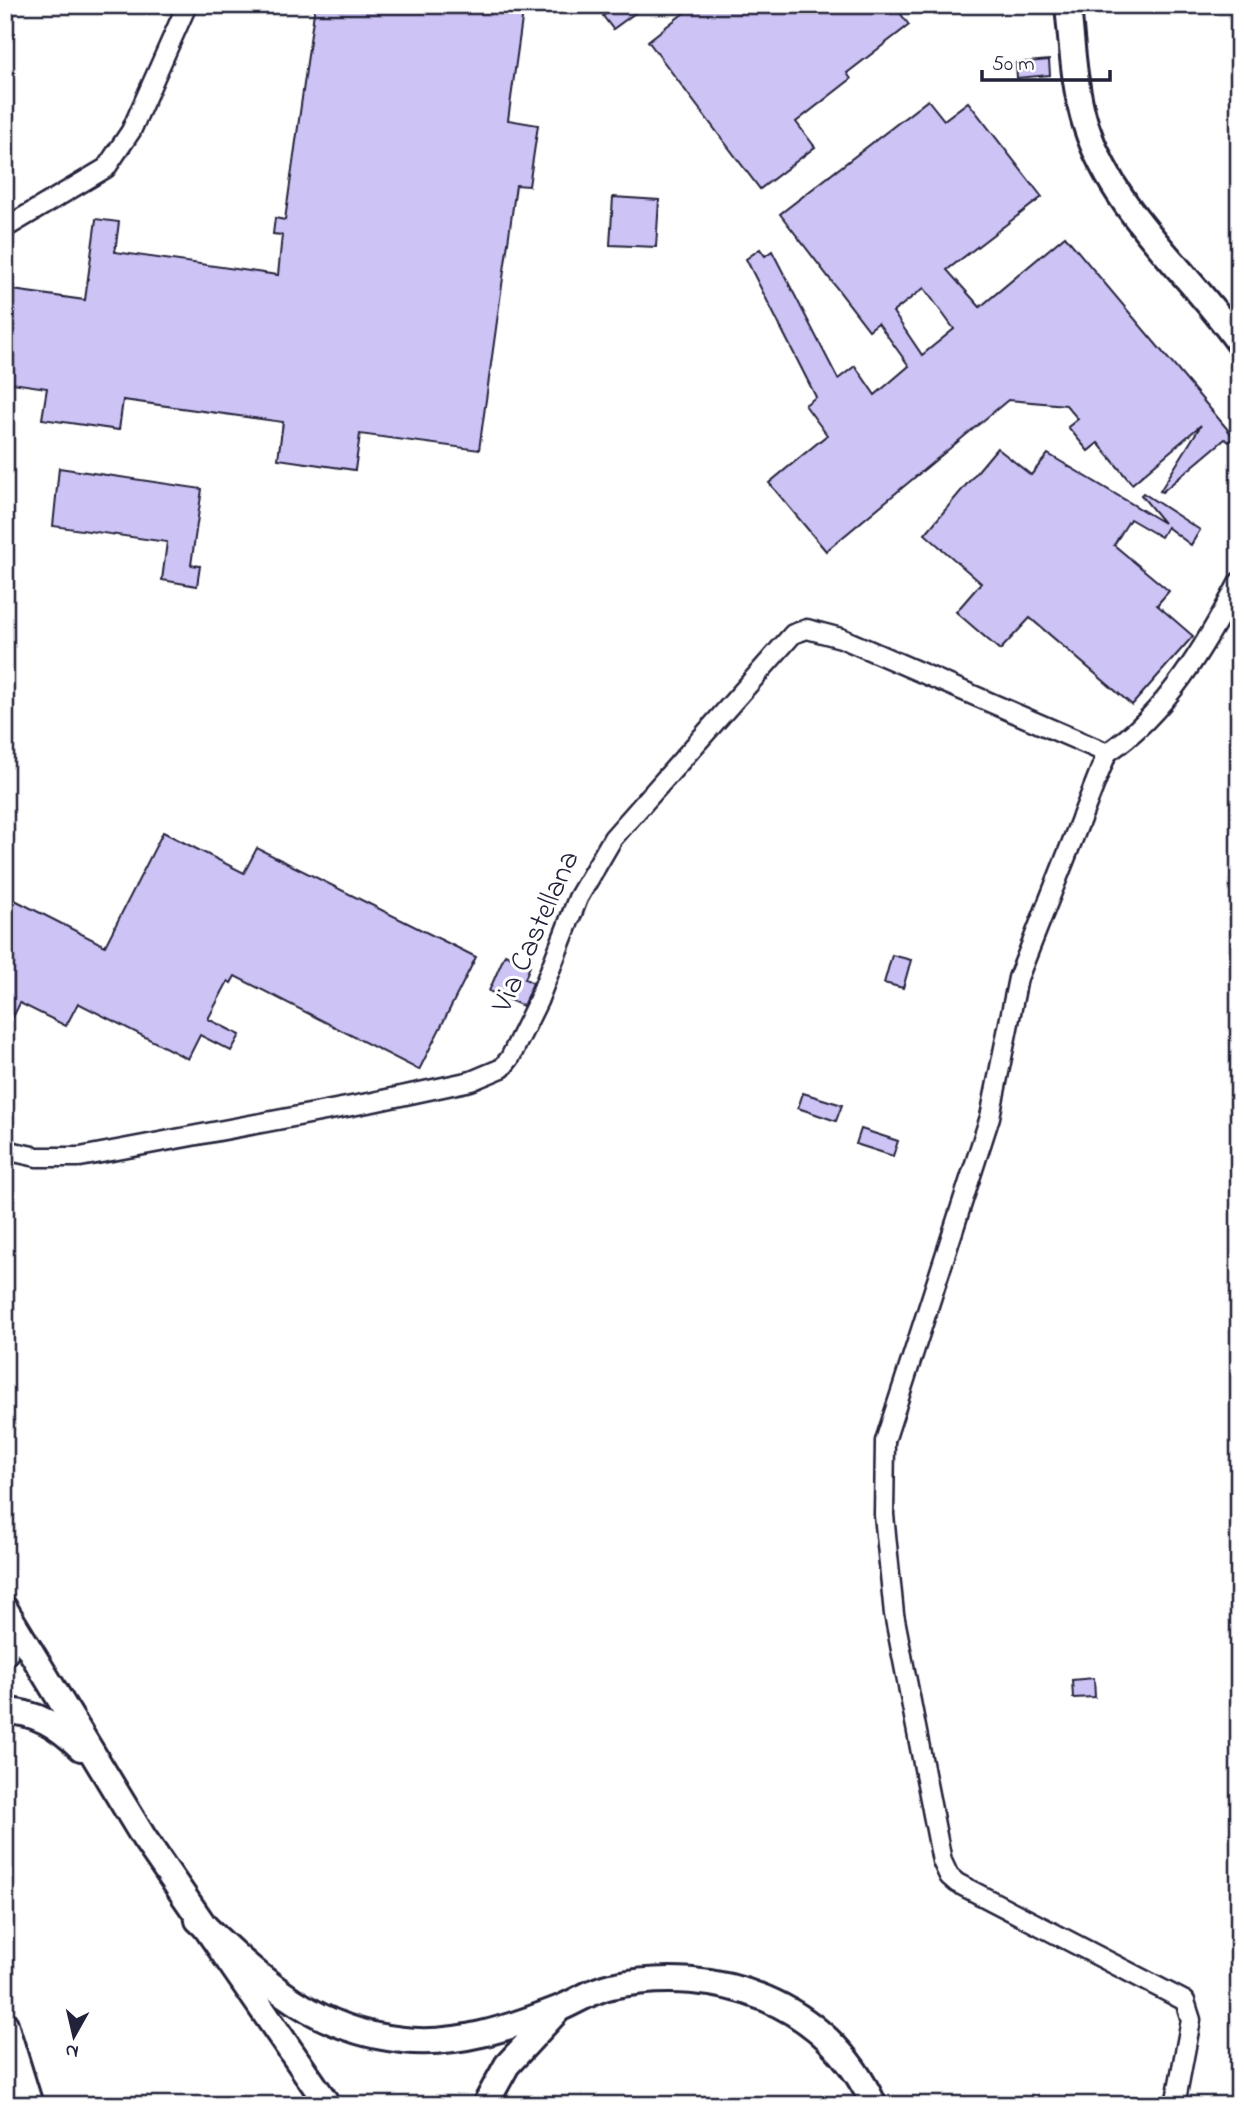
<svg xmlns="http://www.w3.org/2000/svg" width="1244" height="2110" viewBox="0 0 1244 2110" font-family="'Indie Flower',sans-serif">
<rect width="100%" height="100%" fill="#fff"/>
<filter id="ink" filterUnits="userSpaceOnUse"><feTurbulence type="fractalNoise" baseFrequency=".0143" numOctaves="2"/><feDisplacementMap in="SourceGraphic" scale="14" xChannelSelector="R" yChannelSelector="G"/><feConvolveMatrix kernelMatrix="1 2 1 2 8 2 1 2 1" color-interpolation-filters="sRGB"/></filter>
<g filter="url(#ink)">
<g fill="#cdc3f5" stroke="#22223b" stroke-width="2" fill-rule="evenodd">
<path d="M315,5H524L508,120L538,125L529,186L516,185L479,450L360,434L355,470L278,459L283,422L123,400L119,430L42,419L47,388L5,382V289L85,300L96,219L119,222L115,252L278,275L282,235L273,234L275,218L285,220Z"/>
<path d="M617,5H646L613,29L603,16Z"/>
<path d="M694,5H894L909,25L847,73L851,79L796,122L815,147L760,189L648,41Z"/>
<path d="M1049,60L1050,75L1017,78L1016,63Z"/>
<path d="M928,100L944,120L968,102L1042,197L947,270L980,307L1065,236L1234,437L1229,442L1225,439L1162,492L1160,491L1201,425L1132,484L1098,443L1088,451L1068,427L1078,419L1066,405L1008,400L826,551L769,483L827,435L805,405L816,397L746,259L760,249L765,256L772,251L838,379L855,366L875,395L909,366L878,323L869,330L780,214ZM924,288L954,329L922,355L893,312Z"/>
<path d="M613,197L659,200L656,247L610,245Z"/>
<path d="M997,448L1031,475L1048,454L1164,523L1141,495L1143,493L1200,530L1191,545L1167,527L1161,537L1130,519L1114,545L1169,591L1157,605L1193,636L1132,705L1030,618L1000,650L956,612L981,583L925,534Z"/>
<path d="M59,468L202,489L191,565L200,566L197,586L162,580L167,542L53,526Z"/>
<path d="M163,832L244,873L257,848L476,957L419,1070L235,976L231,983L228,981L208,1019L240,1035L231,1051L200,1035L188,1059L78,1003L66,1026L20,1003L5,1033V895L105,946Z"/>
<path d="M505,954L530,966L525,979L533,983L523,1006L489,991Z"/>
<path d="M892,955L911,960L903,988L884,983Z"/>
<path d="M803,1093L842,1105L836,1121L798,1108Z"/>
<path d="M861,1129L898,1141L893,1156L856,1144Z"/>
<path d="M1094,1678L1095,1697L1073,1698L1072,1680Z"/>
</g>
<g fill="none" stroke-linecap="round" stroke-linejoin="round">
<defs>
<g id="street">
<path d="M5,228L106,168L131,131L187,5"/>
<path d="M1107,753L1018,978L990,1117L885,1441L884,1515L894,1614L942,1861L949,1876L957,1883L1185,2001L1191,2020L1175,2105"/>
<path d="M1107,753C1167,713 1206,644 1239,582"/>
<path d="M5,1150L37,1157H80L373,1102L471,1081L502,1068L510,1058L538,1001L578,898L613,838L793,634L807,629L841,638L1107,753"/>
</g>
<g id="secondary">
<path d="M1068,5C1072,45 1074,88 1086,126C1114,214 1188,270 1239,343"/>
<path d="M5,1609L144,1838L328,2105"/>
<path d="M5,1644V1653"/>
<path d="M5,1711C37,1712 58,1726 81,1748"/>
<path d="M198,1920C261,1979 313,2031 403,2040C456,2046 509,2028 558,2009C576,2002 592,1990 611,1986C718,1964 826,2001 874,2105"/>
<path d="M5,2024L30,2105"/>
<path d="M485,2105L507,2065L557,2011"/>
</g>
</defs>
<use href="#street" stroke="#22223b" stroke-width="23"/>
<use href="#secondary" stroke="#22223b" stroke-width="30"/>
<use href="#street" stroke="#fff" stroke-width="18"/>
<use href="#secondary" stroke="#fff" stroke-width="24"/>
</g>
</g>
<g text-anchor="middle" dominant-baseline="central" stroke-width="6" stroke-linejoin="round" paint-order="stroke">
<g font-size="30" fill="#22223b" stroke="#fff">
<text transform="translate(537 932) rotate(-66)">Via Castellana</text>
</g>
</g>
<rect width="1244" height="2110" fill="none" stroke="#fff" stroke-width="28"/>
<rect x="14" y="14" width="1216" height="2082" fill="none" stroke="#22223b" stroke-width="2.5" filter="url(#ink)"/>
<g transform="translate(74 2036) rotate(188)" stroke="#ffffff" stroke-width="5" paint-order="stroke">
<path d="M0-5L12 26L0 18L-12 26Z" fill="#22223b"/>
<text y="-10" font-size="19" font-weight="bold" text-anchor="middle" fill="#22223b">N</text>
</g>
<path d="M982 70v10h128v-10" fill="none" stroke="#22223b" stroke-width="3.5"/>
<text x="992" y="70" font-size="21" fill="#22223b" stroke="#ffffff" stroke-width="5" paint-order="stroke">50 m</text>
</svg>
